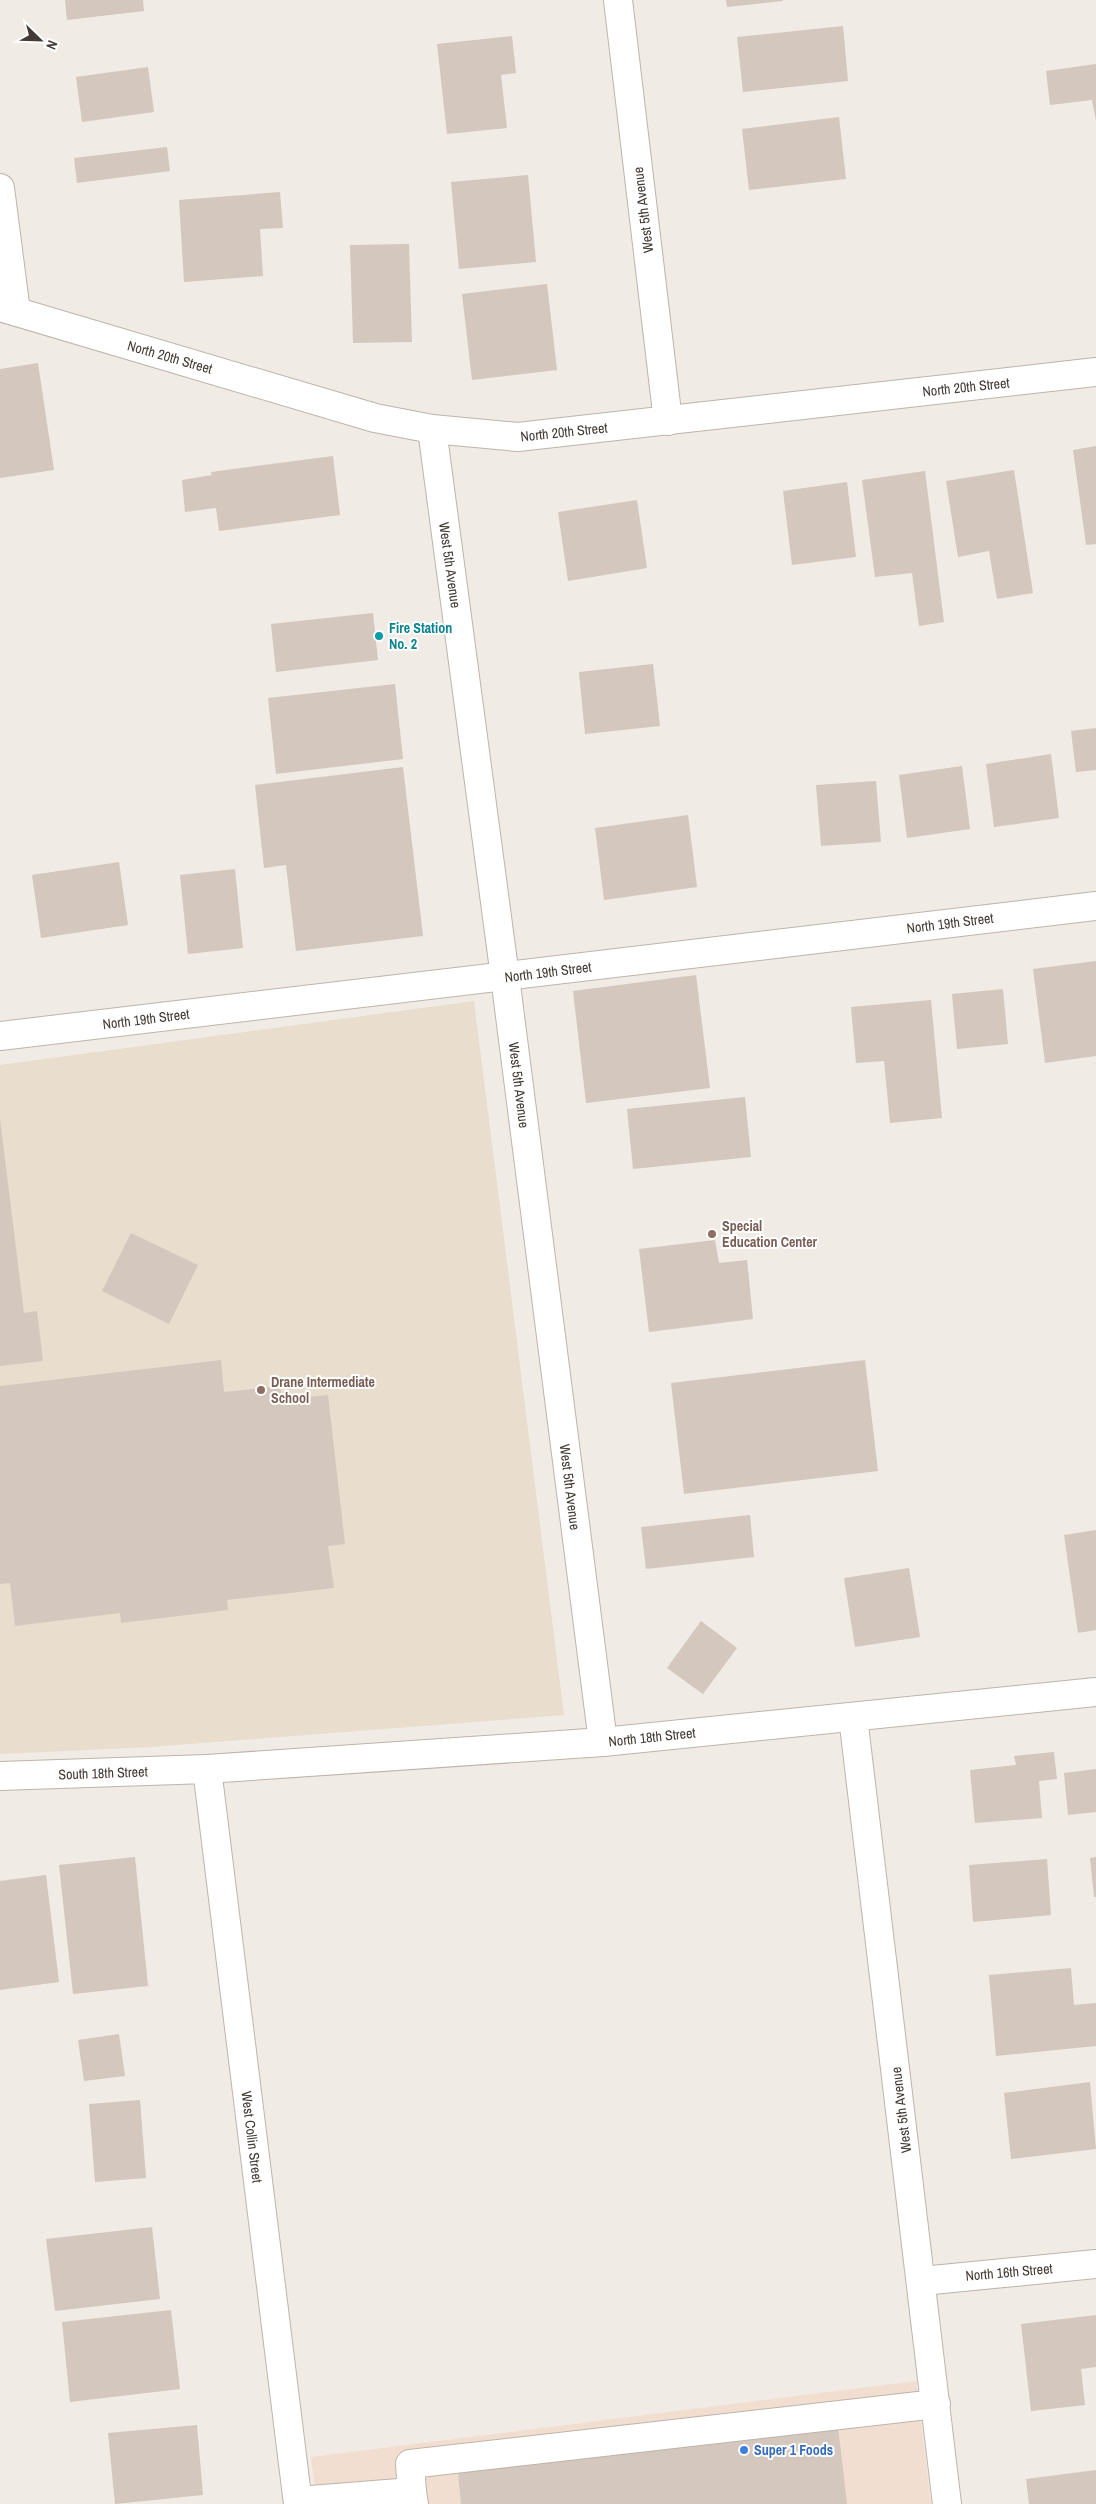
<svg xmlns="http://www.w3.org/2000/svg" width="1096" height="2504" viewBox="0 0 1096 2504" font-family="'Archivo Narrow',sans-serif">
<rect width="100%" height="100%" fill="#f0ebe4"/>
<path fill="#f2ded0" d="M916,2381L931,2504H317L311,2457Z"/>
<path fill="#e9ddce" d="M474,1001L564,1715L151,1747L0,1754V1065Z"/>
<g fill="#d4c7bd">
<path d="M65,0H143L144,11L67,20Z"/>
<path d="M726,0H783V1L727,7Z"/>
<path d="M843,26L848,81L743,92L737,37Z"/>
<path d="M512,36L516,73L501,75L507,128L447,134L437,44Z"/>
<path d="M1096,64V121L1092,100L1050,105L1046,71Z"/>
<path d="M148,67L154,112L82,122L76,77Z"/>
<path d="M839,117L846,179L749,190L742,129Z"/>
<path d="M167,147L170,171L77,183L74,158Z"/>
<path d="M528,175L536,262L459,269L451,182Z"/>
<path d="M280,192L283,228L260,229L263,276L184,282L179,200Z"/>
<path d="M409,244L412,342L353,343L350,245Z"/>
<path d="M547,284L557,370L472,380L462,294Z"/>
<path d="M38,363L54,470L0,478V369Z"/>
<path d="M1096,446V544L1086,545L1073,450Z"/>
<path d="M333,456L340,515L219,531L216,508L185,512L182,480L212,475L211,472Z"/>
<path d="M1014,470L1033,593L997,599L989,551L958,557L946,481Z"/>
<path d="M925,471L944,622L919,626L912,573L875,577L862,480Z"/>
<path d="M847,482L856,557L792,565L783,491Z"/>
<path d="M637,500L647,568L568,581L558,512Z"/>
<path d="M373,613L378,660L276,672L271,624Z"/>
<path d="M653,664L660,726L585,734L579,672Z"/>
<path d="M395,684L403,759L276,774L268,698Z"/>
<path d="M1096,728V770L1076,772L1071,731Z"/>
<path d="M1051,754L1059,818L994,827L986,764Z"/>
<path d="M962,766L970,829L907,838L899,775Z"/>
<path d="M403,767L423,936L296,951L286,865L264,868L255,785Z"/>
<path d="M876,781L881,842L821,846L816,785Z"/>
<path d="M688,815L697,887L604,900L595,828Z"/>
<path d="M119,862L128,925L41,938L32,875Z"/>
<path d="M235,869L243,948L188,954L180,875Z"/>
<path d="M1096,961V1056L1045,1063L1033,969Z"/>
<path d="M696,975L710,1088L586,1103L573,991Z"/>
<path d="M1003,989L1008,1044L957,1049L952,994Z"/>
<path d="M931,1000L942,1118L890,1123L884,1061L856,1063L851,1007Z"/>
<path d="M745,1097L751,1157L633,1169L627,1109Z"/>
<path d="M0,1119L24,1313L37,1311L43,1361L0,1366Z"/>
<path d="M131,1233L198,1265L169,1324L102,1291Z"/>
<path d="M715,1240L719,1263L747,1260L753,1319L649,1332L639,1249Z"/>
<path d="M221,1360L224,1392L280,1386L282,1400L328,1395L345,1544L328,1546L334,1588L227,1600L228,1610L121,1623L120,1613L15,1626L10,1583L0,1584V1386Z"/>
<path d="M865,1360L878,1471L684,1494L671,1383Z"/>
<path d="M750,1515L754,1557L646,1569L641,1527Z"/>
<path d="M1096,1530V1630L1078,1633L1064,1535Z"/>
<path d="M909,1568L920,1637L855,1647L844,1578Z"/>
<path d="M701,1621L737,1648L703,1694L667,1668Z"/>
<path d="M1054,1752L1057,1779L1039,1781L1042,1818L975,1823L970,1770L1016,1765L1014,1756Z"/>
<path d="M1096,1769V1812L1068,1815L1064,1773Z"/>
<path d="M135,1857L148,1986L73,1994L59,1865Z"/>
<path d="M1096,1857V1897H1094L1090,1858Z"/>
<path d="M1047,1859L1051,1915L973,1922L969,1865Z"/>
<path d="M46,1875L59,1982L0,1990V1881Z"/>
<path d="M1071,1968L1074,2005L1096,2003V2046L996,2056L989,1975Z"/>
<path d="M119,2034L125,2076L84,2081L78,2040Z"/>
<path d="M1090,2082L1096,2149L1011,2159L1004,2093Z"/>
<path d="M140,2100L146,2178L95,2182L89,2104Z"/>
<path d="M152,2227L160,2299L55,2311L46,2239Z"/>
<path d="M171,2310L180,2389L70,2402L62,2322Z"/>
<path d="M1096,2315V2367L1081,2369L1085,2405L1031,2411L1021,2324Z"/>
<path d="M197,2425L203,2495L115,2504L108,2433Z"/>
<path d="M838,2426L847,2504H461L458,2473Z"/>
<path d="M1096,2470V2504H1029L1026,2479Z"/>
</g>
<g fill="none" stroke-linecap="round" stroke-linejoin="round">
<defs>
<g id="minor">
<path d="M618,0L668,421"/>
<path d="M0,188L16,312"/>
<path d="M0,307L375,418L432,429L518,437L1096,372"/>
<path d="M432,429L505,977L603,1742"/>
<path d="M0,1036L1096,906"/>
<path d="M853,1717L947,2504"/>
<path d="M207,1769L298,2504"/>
<path d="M0,1776L207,1769L603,1742L1096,1692"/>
<path d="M922,2281L1096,2264"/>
<path d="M412,2492L410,2464L936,2404"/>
<path d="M298,2501L412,2492L414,2504"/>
</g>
</defs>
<use href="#minor" stroke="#beb4aa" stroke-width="30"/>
<use href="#minor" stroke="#fff" stroke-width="28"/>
</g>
<circle fill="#0f9aa8" stroke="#fff" stroke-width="2" cx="379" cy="636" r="5"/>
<g fill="#8d6e63" stroke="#fff" stroke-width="2">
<circle cx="712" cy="1234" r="5"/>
<circle cx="261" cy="1390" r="5"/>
</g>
<circle fill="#3f7fe0" stroke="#fff" stroke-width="2" cx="744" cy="2450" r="5"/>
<g text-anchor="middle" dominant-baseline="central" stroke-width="4" stroke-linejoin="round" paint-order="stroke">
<g font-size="14" fill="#423a34" stroke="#fff">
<text transform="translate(643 210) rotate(-97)">West 5th Avenue</text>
<text transform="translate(170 357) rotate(16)">North 20th Street</text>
<text transform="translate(966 387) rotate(-6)">North 20th Street</text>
<text transform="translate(564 432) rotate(-6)">North 20th Street</text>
<text transform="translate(450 565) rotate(82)">West 5th Avenue</text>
<text transform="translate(950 923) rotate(-7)">North 19th Street</text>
<text transform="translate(548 972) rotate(-7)">North 19th Street</text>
<text transform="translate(146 1019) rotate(-7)">North 19th Street</text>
<text transform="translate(519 1085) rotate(83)">West 5th Avenue</text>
<text transform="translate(570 1487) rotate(83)">West 5th Avenue</text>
<text transform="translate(652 1737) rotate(-6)">North 18th Street</text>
<text transform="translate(103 1773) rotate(-2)">South 18th Street</text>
<text transform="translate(901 2110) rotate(-97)">West 5th Avenue</text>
<text transform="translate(252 2137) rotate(83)">West Collin Street</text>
<text transform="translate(1009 2272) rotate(-5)">North 16th Street</text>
</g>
<g font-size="14" font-weight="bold" fill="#0d838f" stroke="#fff" text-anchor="start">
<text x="389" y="628">Fire Station<tspan x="389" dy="16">No. 2</tspan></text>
</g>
<g font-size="14" font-weight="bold" fill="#785e54" stroke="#fff" text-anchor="start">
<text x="722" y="1226">Special<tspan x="722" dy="16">Education Center</tspan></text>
<text x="271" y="1382">Drane Intermediate<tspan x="271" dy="16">School</tspan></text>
</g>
<g font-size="14" font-weight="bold" fill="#366cbe" stroke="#fff" text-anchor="start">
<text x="754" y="2450">Super 1 Foods</text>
</g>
</g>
<g transform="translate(40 40) rotate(113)" stroke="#ffffff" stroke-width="4" paint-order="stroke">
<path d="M0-4L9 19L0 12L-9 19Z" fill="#423a34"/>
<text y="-8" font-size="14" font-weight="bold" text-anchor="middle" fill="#423a34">N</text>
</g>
</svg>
